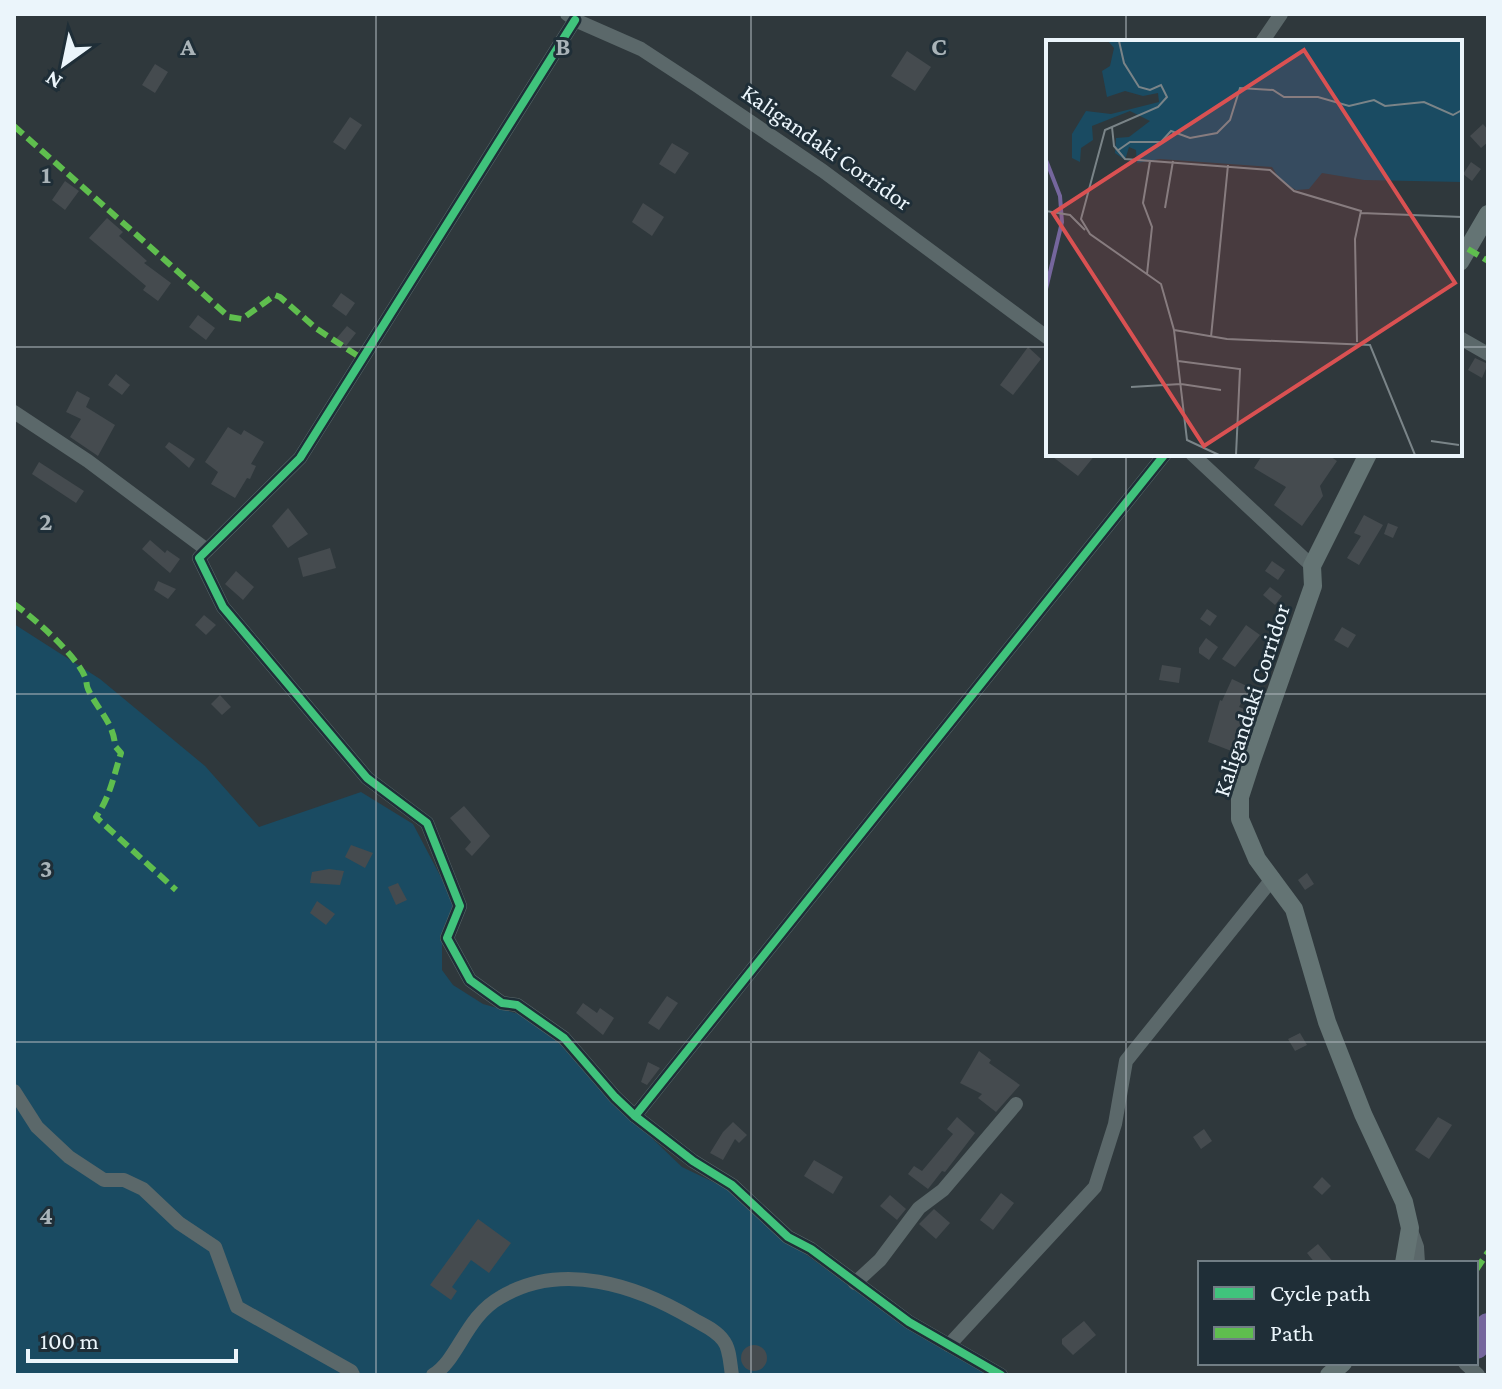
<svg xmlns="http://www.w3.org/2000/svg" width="1502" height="1389" viewBox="0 0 1502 1389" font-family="'Crimson Pro',serif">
<rect width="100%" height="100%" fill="#2f383c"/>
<path fill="#1a4b62" d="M14,624L100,679L205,766L259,827L361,792L413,824L454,902L442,945V970L453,985L483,1004L522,1015L560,1044L609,1097L682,1167L730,1190L804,1253L906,1327L1011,1375H14Z"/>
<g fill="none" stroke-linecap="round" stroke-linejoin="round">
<path stroke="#75669d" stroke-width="26" d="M1476,1346L1488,1326"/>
</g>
<g fill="#454b4f">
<path d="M907,51L931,67L915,91L891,76Z"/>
<path d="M155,64L168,72L155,93L142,85Z"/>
<path d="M350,117L362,125L345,150L333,142Z"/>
<path d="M1483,124L1488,130V142L1481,148L1470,136Z"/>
<path d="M672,143L689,153L675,174L659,164Z"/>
<path d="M1471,162L1481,169L1472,181L1463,174Z"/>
<path d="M65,181L79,191L65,210L52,200Z"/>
<path d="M643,203L664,217L652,236L632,222Z"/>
<path d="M107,218L123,232L119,236L147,261L144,263L171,283L158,301L143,290L146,286L89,238Z"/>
<path d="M341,293L355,303L346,316L332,306Z"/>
<path d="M198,315L215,328L206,340L189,327Z"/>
<path d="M347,326L356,333L346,346L336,339Z"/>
<path d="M1028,347L1041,359L1013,395L1000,385Z"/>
<path d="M1475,358L1488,364L1482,378L1468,370Z"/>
<path d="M116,374L130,385L122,395L108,385Z"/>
<path d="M77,391L90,398L86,407L115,425L98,456L70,437L81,419L66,412Z"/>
<path d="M228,427L241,435L244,430L264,442L251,464L256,466L250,479L247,478L235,498L211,484L218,472L205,462Z"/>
<path d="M169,442L195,459L189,468L165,447Z"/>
<path d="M1049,454H1096L1078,476Z"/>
<path d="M1263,454H1327L1337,461L1320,486L1323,496L1302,526L1274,505L1286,487L1254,468Z"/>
<path d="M39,462L84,491L76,503L32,474Z"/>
<path d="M288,508L308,534L288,548L272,526Z"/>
<path d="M1364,515L1383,525L1359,565L1347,558L1361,536L1354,533Z"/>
<path d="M1388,523L1398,527L1393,538L1384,534Z"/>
<path d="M150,540L165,553L167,550L180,559L170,573L142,549Z"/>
<path d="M330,548L336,568L303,577L298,558Z"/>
<path d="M1272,561L1285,570L1278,580L1265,571Z"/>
<path d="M236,571L254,587L243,600L225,584Z"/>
<path d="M158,581L176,589L168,599L154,590Z"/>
<path d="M1270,587L1282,596L1275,605L1263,595Z"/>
<path d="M1207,609L1217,616L1210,626L1200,619Z"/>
<path d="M204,615L216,625L206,635L195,625Z"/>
<path d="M1246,625L1260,635L1235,667L1222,659Z"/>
<path d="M1342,627L1356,635L1348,648L1334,640Z"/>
<path d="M1206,638L1218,647L1209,660L1199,653V648Z"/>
<path d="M1162,665L1181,668L1179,683L1159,680Z"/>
<path d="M1232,679L1249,687L1239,707L1249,711L1234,752L1208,742L1220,700L1222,701Z"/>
<path d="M220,695L231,707L222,715L211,704Z"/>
<path d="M464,806L490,836L472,856L465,849L471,842L450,818Z"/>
<path d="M351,845L373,853L365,868L345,857Z"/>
<path d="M329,869L344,871L340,885L310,883L312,872Z"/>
<path d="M1307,873L1314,884L1305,890L1298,880Z"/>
<path d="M398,883L407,900L396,905L388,887Z"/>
<path d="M317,901L335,914L326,925L310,913Z"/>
<path d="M667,996L678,1003L659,1030L648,1023Z"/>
<path d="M583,1003L597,1013L600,1008L614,1018L603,1035L576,1013Z"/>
<path d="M1300,1033L1307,1045L1295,1051L1288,1039Z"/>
<path d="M979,1051L991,1060L989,1063L1020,1085L996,1112L978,1098L982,1094L960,1083Z"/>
<path d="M648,1062L660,1068L647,1085L641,1082Z"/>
<path d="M957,1117L975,1133L945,1172L942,1171L928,1189L908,1174L914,1166L922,1171L953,1134L947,1129Z"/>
<path d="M1438,1117L1452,1125L1429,1159L1415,1150Z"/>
<path d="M733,1122L747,1135L739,1143L735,1139L723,1160L710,1153L723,1132Z"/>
<path d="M1204,1129L1212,1141L1201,1149L1193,1137Z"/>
<path d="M814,1160L843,1177L833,1194L804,1176Z"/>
<path d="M1322,1177L1331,1186L1322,1195L1313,1187Z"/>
<path d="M1001,1193L1014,1203L993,1230L980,1220Z"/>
<path d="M890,1195L906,1209L897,1220L880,1206Z"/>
<path d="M934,1209L950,1223L936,1239L919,1224Z"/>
<path d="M478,1219L511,1243L489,1273L471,1260L452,1287L457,1291L451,1300L430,1285Z"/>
<path d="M1318,1244L1334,1263H1315L1307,1253Z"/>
<path d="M1084,1321L1096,1335L1073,1355L1062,1344V1339Z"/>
<circle cx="754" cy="1358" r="13"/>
</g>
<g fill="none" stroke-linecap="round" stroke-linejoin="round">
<g stroke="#5b686a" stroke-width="14">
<path d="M567,14L575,20L641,49L696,85L823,171L1048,338"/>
<path d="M575,20L300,458L199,558L223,607L367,778L427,823L460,906L447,938L470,980L502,1003L517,1005L564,1038L615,1097L635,1116L693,1161L732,1185L788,1237L811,1249L909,1322L1001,1375"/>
<path d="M1262,42L1281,14"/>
<path d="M1460,338L1488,354"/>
<path d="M14,412L88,461L207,550"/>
<path d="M1192,454L1312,566"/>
<path d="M14,1091L37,1127L69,1157L104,1180H124L143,1189L179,1223L215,1247L237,1307L351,1371L353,1375"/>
<path d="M635,1116L1165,454"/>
<path d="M1410,1228L1417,1247L1418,1263"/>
<path d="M855,1283L880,1260L919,1208L943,1190L1016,1104"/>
<path d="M949,1345L1095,1187L1115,1124L1126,1061L1273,878"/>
<path d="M1465,1363L1478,1375"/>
<path d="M433,1375C459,1359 465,1317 501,1297C562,1261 636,1285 693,1319C703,1325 716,1330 723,1340C730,1348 730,1364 732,1375"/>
</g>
<g stroke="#647474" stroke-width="18">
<path d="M1460,262L1488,214"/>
<path d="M1368,454L1312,566L1313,586L1252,760L1240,797V819L1257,859L1294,909L1327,1022L1363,1114L1404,1202L1410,1228L1404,1263"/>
<path d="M1329,1375L1343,1363"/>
</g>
<g stroke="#5fbe4e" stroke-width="6" stroke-dasharray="12 6" stroke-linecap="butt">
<path d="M14,126L229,317L242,319L275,295L280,297L317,329L361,358"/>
<path d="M1468,249L1488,261"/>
<path d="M14,604C33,617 77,656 85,677C87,681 86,685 88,689C97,709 114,723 115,746L121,753C114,775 110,797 96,817L176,890"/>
<path d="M14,696H15"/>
<path d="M1476,1270L1488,1252"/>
</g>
<defs>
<g id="cycleway">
<path d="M575,20L300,458L199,558L223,607L367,778L427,823L460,906L447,938L470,980L502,1003L517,1005L564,1038L615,1097L635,1116L693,1161L732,1185L788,1237L811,1249L909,1322L1001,1375"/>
<path d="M635,1116L1165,454"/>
</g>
</defs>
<use href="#cycleway" stroke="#1f2e37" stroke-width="13"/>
<use href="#cycleway" stroke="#40c37c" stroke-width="8"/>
</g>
<path fill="none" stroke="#a9b3b8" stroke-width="2" stroke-opacity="0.55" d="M376,14V1375M751,14V1375M1126,14V42M14,347H1048M1460,347H1488M1126,454V1375M14,694H1488M14,1042H1488"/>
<g text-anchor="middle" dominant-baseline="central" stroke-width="6" stroke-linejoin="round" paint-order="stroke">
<g font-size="24" fill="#ebf5fb" stroke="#1f2e37">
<text transform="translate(827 147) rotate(35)">Kaligandaki Corridor</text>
<text transform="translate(1251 700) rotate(-72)">Kaligandaki Corridor</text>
</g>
</g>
<g transform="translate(1046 40)">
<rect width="416" height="416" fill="#2f383c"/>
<path d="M62,1H416V142L318,140L276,133L263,149L250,150L235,141L226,127L114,119L91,123L90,110L83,107L79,120L69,113L70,98L83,97L104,81L84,71L46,86L47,100L35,108L34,122L26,118V94L40,71L65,74L113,62L112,53L97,56L79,51L61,57L56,31L64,26L68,8Z" fill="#1a4b62"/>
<path fill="none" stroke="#75669d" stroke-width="4" d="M0,120L14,156L16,182L0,249"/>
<path fill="none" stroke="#7a8488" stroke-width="2" d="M73,1L78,23L93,47L104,50L115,45L121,57L112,67L59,90L35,179L44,194L115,244L128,290L141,400L173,415M66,87L68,106L79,119L224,130L248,151L315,171L309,199L311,302M71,111L84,102H115L125,91L144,98L171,93L184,80L194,48L227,50L238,57H272L303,66L328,60L339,66L378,62L407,75L416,70M119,168L127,121M0,171L24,175L39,190M315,173L416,177M101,234L106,187L97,163L104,121M128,290L181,299L324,305L369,415M165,297L182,125M132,321L194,329L190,415M85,347L135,344L175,350M385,401L413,405"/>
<path fill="#da5152" fill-opacity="0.15" stroke="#da5152" stroke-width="4" d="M258,10L409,243L158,406L7,173Z"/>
<rect width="416" height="416" fill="none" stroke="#ebf5fb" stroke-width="4"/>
</g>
<g font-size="26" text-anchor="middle" font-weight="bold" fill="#a9b3b8" stroke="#1f2e37" stroke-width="6" stroke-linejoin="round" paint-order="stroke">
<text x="188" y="55">A</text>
<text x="563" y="55">B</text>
<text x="939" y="55">C</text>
<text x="46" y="183">1</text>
<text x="46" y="530">2</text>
<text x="46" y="877">3</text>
<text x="46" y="1224">4</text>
</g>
<rect width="1502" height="1389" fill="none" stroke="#ebf5fb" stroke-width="32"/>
<rect x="1198" y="1261" width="280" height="104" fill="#1f2e37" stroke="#717e85" stroke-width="2"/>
<rect x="1214" y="1287" width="40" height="12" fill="#40c37c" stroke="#717e85" stroke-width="2"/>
<text x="1270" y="1301" font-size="24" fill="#ebf5fb">Cycle path</text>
<rect x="1214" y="1327" width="40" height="12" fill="#5fbe4e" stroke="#717e85" stroke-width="2"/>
<text x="1270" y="1341" font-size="24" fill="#ebf5fb">Path</text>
<g transform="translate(64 64) rotate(213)" stroke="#1f2e37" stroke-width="6" paint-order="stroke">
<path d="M0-6L14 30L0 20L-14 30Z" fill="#ebf5fb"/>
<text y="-12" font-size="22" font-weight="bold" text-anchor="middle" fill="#ebf5fb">N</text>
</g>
<path d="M28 1349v12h208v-12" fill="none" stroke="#ebf5fb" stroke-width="4"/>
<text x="40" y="1349" font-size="24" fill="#ebf5fb" stroke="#1f2e37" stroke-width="6" paint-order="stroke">100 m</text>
</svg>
